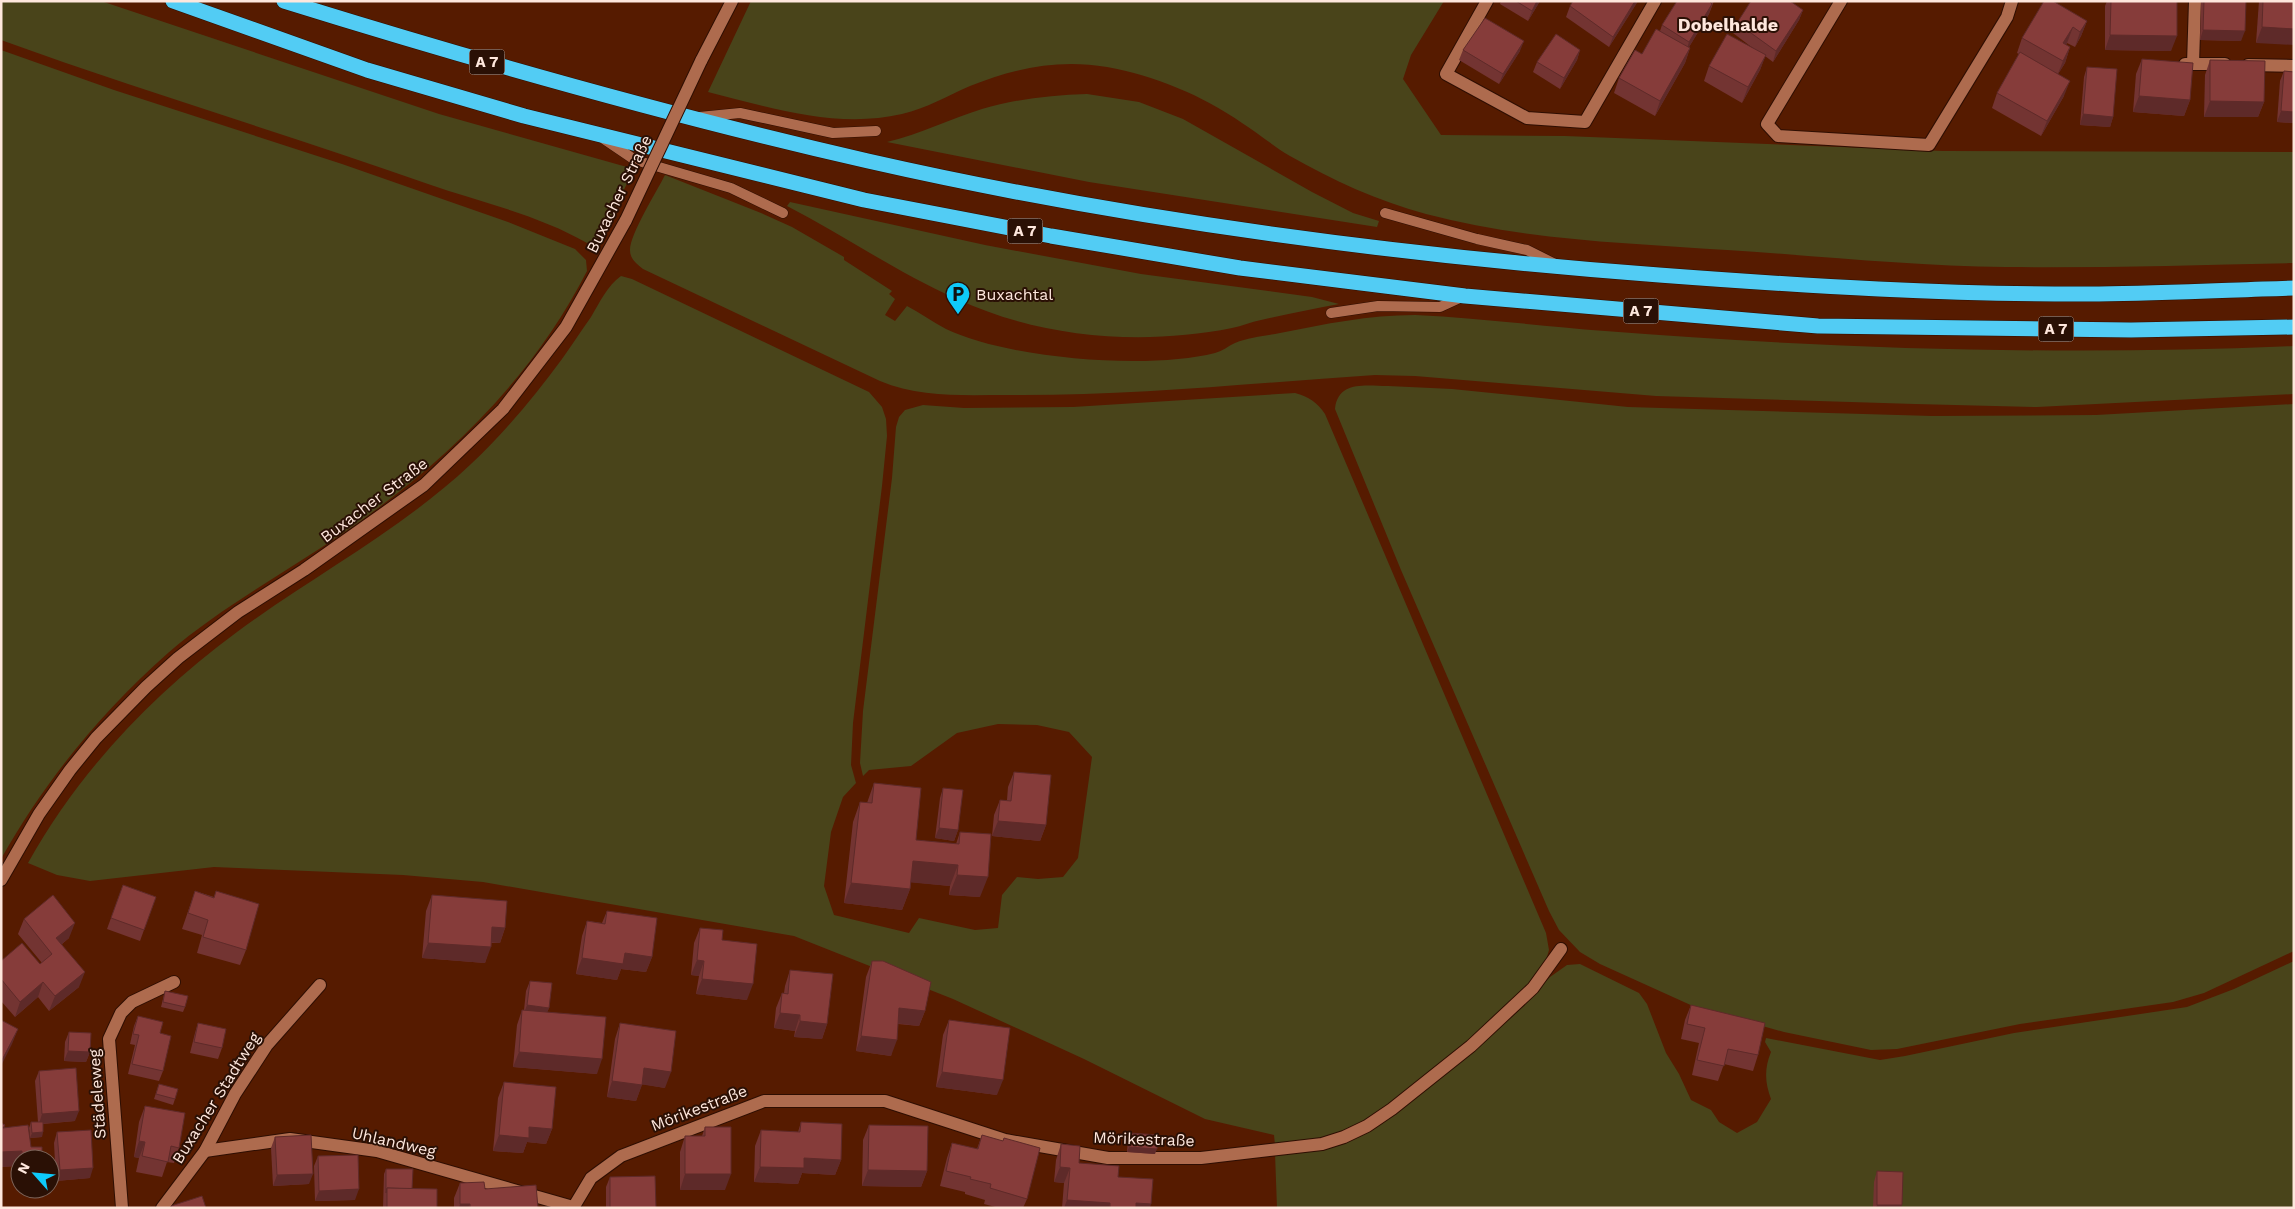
<svg xmlns="http://www.w3.org/2000/svg" width="2295" height="1209" viewBox="0 0 2295 1209" font-family="'Work Sans',sans-serif">
<rect width="100%" height="100%" fill="#561b00"/>
<g fill="#49441a">
<path d="M1,1H101L439,114L634,169L605,229L598,239L587,243C539,215 480,202 428,184C286,134 142,91 1,40Z"/>
<path d="M751,1H1444L1411,55L1403,79L1441,135L1565,136L1943,151L2294,152V263C2198,265 2102,268 2006,267C1913,266 1820,256 1727,250C1626,243 1524,240 1426,214C1378,201 1332,180 1290,156C1273,146 1258,133 1242,123C1202,95 1155,76 1107,67C1058,59 1015,68 970,86C947,96 927,108 902,114C837,129 772,108 708,92Z"/>
<path d="M1,50L114,90L342,164L508,222L575,249L586,260L587,271C532,379 445,463 346,531C287,572 222,606 168,653C100,713 45,781 1,859Z"/>
<path d="M1087,94L1139,102L1183,119L1312,192L1353,213L1379,221L1377,227L1089,182L887,142C920,134 950,119 982,109C1016,99 1051,95 1087,94Z"/>
<path d="M665,175L761,213L792,227L844,257V260L892,291L889,294L895,299L885,315L895,321L907,306C920,313 933,322 946,329C1009,359 1148,370 1215,353C1223,351 1228,346 1235,343C1249,337 1266,336 1280,333C1325,324 1369,315 1415,315C1478,318 1541,326 1605,331C1834,349 2064,356 2294,346V394L2037,407L1915,404L1656,396L1415,376L1375,375C1253,383 1131,396 1008,395C965,395 920,398 880,381L643,269C636,263 630,259 630,250C630,234 657,191 665,175Z"/>
<path d="M790,202L985,245L1141,274L1312,297L1339,304C1313,309 1287,314 1261,320C1251,322 1242,326 1232,328C1141,346 1041,338 957,299C898,273 845,236 787,206Z"/>
<path d="M621,276L632,279L869,392L882,407L886,419L887,436L882,486L853,723L851,765L856,783L843,797L831,832L824,886L834,915L909,933L919,918L975,930L998,928L1002,895L1017,877L1038,879L1063,877L1078,858L1092,757L1069,732L1037,725L998,724L957,733L911,766L869,770L863,776L860,763L863,711L892,478L896,427L899,417L905,410L923,405L964,408L1073,407L1295,393C1309,397 1317,402 1325,414L1546,933L1549,950L1546,960L1527,986L1453,1055L1364,1123L1318,1140L1275,1145L1274,1135L1205,1119L1084,1059L953,999L794,936L483,882L403,875L214,867L90,881L57,875L28,863C80,770 152,695 237,632C314,575 400,531 471,464C504,433 535,396 562,359C572,345 581,331 591,317C600,302 607,286 621,276Z"/>
<path d="M1388,386L1452,389L1628,407L1932,416L2096,415L2294,404V951L2204,993L2173,1002L2020,1024L1897,1049L1871,1050L1784,1032L1695,1007L1600,964L1580,952L1559,930L1549,911L1401,570L1335,409C1338,380 1366,386 1388,386Z"/>
<path d="M2294,961V1208H1277L1275,1153L1356,1136L1522,1005L1550,977L1567,965L1580,964L1639,993L1647,1004L1666,1053L1679,1074L1691,1100L1711,1110L1719,1122L1737,1133L1757,1122L1771,1099C1765,1083 1764,1069 1771,1052L1765,1042L1766,1038L1880,1060L1905,1056L2014,1033L2187,1007L2234,989Z"/>
</g>
<g fill="none" stroke-linecap="round" stroke-linejoin="round">
<defs>
<g id="service">
<path d="M699,117L740,113L833,133L876,131"/>
<path d="M604,139L635,160L731,188L783,213"/>
<path d="M1385,213L1477,239L1527,250L1555,264"/>
<path d="M1331,313L1378,306L1440,307L1464,296"/>
</g>
<g id="minor">
<path d="M1487,1L1446,74L1527,118L1585,122L1655,1"/>
<path d="M1841,1L1767,124L1778,136L1929,145L2007,17L2012,1"/>
<path d="M701,61L732,1"/>
<path d="M2185,64H2193L2195,1"/>
<path d="M2193,64H2225"/>
<path d="M2248,65L2294,66"/>
<path d="M1,880L39,814L70,770L96,738L146,687L178,658L238,612L304,570L424,485L503,409L566,327L626,220"/>
<path d="M205,1151L290,1139L377,1151L573,1207"/>
<path d="M122,1208L109,1039L121,1013L132,1002L174,982"/>
<path d="M162,1208L205,1151L235,1094L267,1045L320,985"/>
<path d="M573,1208L591,1178L621,1156L764,1101H885L1005,1140L1108,1158H1201L1322,1144L1344,1137L1367,1126L1392,1109L1471,1046L1533,988L1561,949"/>
</g>
<g id="motorway">
<path d="M173,1L367,70L524,116L864,200L1051,236L1240,268L1465,296L1818,326L2131,330L2294,327"/>
<path d="M284,1C477,61 671,116 868,161C1128,220 1393,255 1659,275C1805,286 1952,295 2099,294C2164,293 2229,290 2294,288"/>
</g>
</defs>
<use href="#service" stroke="#2e0e02" stroke-width="11"/>
<use href="#minor" stroke="#2e0e02" stroke-width="14"/>
<use href="#motorway" stroke="#2e0e02" stroke-width="16"/>
<use href="#service" stroke="#ae6b4e" stroke-width="10"/>
<use href="#minor" stroke="#ae6b4e" stroke-width="12"/>
<use href="#motorway" stroke="#52ccf4" stroke-width="15"/>
<defs>
<path id="minor-bridge" d="M626,220L701,61"/>
</defs>
<use href="#minor-bridge" stroke="#2e0e02" stroke-width="14" stroke-linecap="butt"/>
<use href="#minor-bridge" stroke="#ae6b4e" stroke-width="12"/>
</g>
<g fill="#733432">
<path d="M1501,1H1540L1528,21L1500,4Z"/>
<path d="M1638,1L1609,47L1566,17L1570,6Z"/>
<path d="M1677,1H1714L1709,14L1689,47L1690,48L1685,63L1655,116L1614,93L1619,78L1642,54L1660,31L1662,25Z"/>
<path d="M2107,1H2177L2171,51L2105,50V6Z"/>
<path d="M2201,1H2246L2241,41L2200,40Z"/>
<path d="M2259,1H2294L2256,43Z"/>
<path d="M1803,10L1799,20L1773,62L1765,56L1760,70L1742,103L1704,81L1709,66L1754,49L1733,33L1737,23Z"/>
<path d="M2087,21L2081,36L2075,47L2067,43L2066,45L2070,47L2065,63L2058,74L2064,96L2041,136L1992,108L1997,93L2019,54L2017,53L2022,38Z"/>
<path d="M1463,50L1520,51L1499,84L1459,60Z"/>
<path d="M1580,50L1577,60L1560,89L1533,72L1537,62Z"/>
<path d="M2142,59L2190,100L2184,116L2133,112L2136,74Z"/>
<path d="M2210,60L2264,102L2258,117H2204L2205,75Z"/>
<path d="M2087,67L2113,117L2110,127L2080,125L2084,77Z"/>
<path d="M2284,71L2294,123L2277,122L2280,81Z"/>
<path d="M1014,772L1046,825L1040,841L992,836L994,815L1000,800H1007L1008,787Z"/>
<path d="M874,783L916,840L956,844L960,832L980,897L949,895L950,886L911,882L910,889L902,910L844,903L853,822L860,802L867,803Z"/>
<path d="M943,788L958,830L954,841L935,838L940,798Z"/>
<path d="M123,885L156,897L140,941L107,929Z"/>
<path d="M195,891L214,897L216,891L246,950L240,965L197,953L202,935L182,929Z"/>
<path d="M432,895L505,928L500,943H491L485,963L422,958L426,911Z"/>
<path d="M607,911L652,957L646,972L621,969L617,980L576,974L582,936L587,921L602,923Z"/>
<path d="M24,919L69,938L62,944L79,987L49,1011L38,997L15,1017L1,1001V961L40,964L42,963L18,934Z"/>
<path d="M700,928L722,940L747,1000L696,994L699,976L691,975L694,943Z"/>
<path d="M872,961L925,1011L919,1026L898,1024L891,1056L856,1051L866,977Z"/>
<path d="M790,970L827,1024L822,1039L794,1037L795,1031L774,1028L776,1008L782,993H784L785,986Z"/>
<path d="M530,981L549,1008L547,1012L597,1074L513,1067L517,1025L522,1010H524L526,991Z"/>
<path d="M165,991L185,1007L183,1012L161,1007Z"/>
<path d="M1691,1005L1758,1055L1753,1071L1724,1064L1718,1081L1692,1075L1699,1043L1681,1039L1685,1020Z"/>
<path d="M138,1016L160,1033L163,1071L159,1081L128,1074L135,1045L130,1044L134,1026Z"/>
<path d="M949,1020L997,1095L936,1087L943,1035Z"/>
<path d="M198,1023L222,1048L218,1059L190,1053L195,1033Z"/>
<path d="M620,1023L665,1088L642,1084L636,1101L607,1097L615,1039Z"/>
<path d="M69,1032L90,1052L86,1062L64,1061L65,1042Z"/>
<path d="M39,1071L75,1121L43,1124L42,1137L30,1138L29,1128L31,1122H38L35,1081Z"/>
<path d="M504,1082L552,1129L546,1144L527,1142L523,1153L493,1151L498,1098Z"/>
<path d="M159,1084L175,1099L173,1105L154,1099Z"/>
<path d="M145,1106L179,1148L174,1163L167,1162L162,1177L136,1172L139,1158L134,1157L139,1122Z"/>
<path d="M801,1122L841,1160L835,1175L802,1173L798,1184L754,1182L755,1146L761,1130L798,1132Z"/>
<path d="M1,1123L5,1125L4,1127L31,1147L42,1159H20V1189L37,1190L17,1191L16,1166L1,1167Z"/>
<path d="M869,1125L927,1171L921,1187L862,1186L863,1140Z"/>
<path d="M705,1127L725,1190H680V1152L685,1136H702Z"/>
<path d="M57,1132L90,1178L56,1181L54,1143Z"/>
<path d="M1130,1133L1155,1154L1127,1152L1128,1138Z"/>
<path d="M982,1135L1027,1199L1023,1208H999L984,1204L985,1200L965,1194V1192L940,1186L947,1158L952,1143L977,1149Z"/>
<path d="M275,1137L309,1184L273,1186L271,1148Z"/>
<path d="M1061,1144L1079,1163L1118,1177L1150,1208H1062L1064,1183L1054,1182L1056,1160Z"/>
<path d="M318,1156L355,1200L315,1201L314,1166Z"/>
<path d="M386,1169L412,1189L437,1208H383L384,1174Z"/>
<path d="M1877,1171L1901,1208H1873L1874,1182Z"/>
<path d="M610,1177L656,1208H606V1187Z"/>
<path d="M460,1183L485,1189L538,1208H454V1198Z"/>
</g>
<g fill="#5e2a29">
<path d="M1537,1H1540L1528,21L1532,11Z"/>
<path d="M1635,1H1638L1609,47L1613,37Z"/>
<path d="M1712,4L1709,14L1686,52L1689,42Z"/>
<path d="M1803,10L1799,20L1773,62L1776,51Z"/>
<path d="M2087,21L2081,36L2075,47L2080,32Z"/>
<path d="M2073,27L2067,43L2058,59L2063,43Z"/>
<path d="M2262,27L2294,29V45L2256,43Z"/>
<path d="M2203,30L2245,31L2241,41L2200,40Z"/>
<path d="M2110,35L2177,36L2171,51L2105,50Z"/>
<path d="M1524,41L1520,51L1499,84L1503,74Z"/>
<path d="M2070,47L2065,63L2057,76L2063,61Z"/>
<path d="M1690,48L1685,63L1655,116L1660,101Z"/>
<path d="M1580,50L1577,60L1560,89L1564,78Z"/>
<path d="M1766,55L1760,70L1742,103L1748,87Z"/>
<path d="M2070,81L2064,96L2041,136L2047,121Z"/>
<path d="M2139,96L2190,100L2184,116L2133,112Z"/>
<path d="M2210,101L2264,102L2258,117H2204Z"/>
<path d="M2281,111L2294,112V123L2277,122Z"/>
<path d="M2083,114L2113,117L2110,127L2080,125Z"/>
<path d="M998,821L1046,825L1040,841L992,836Z"/>
<path d="M939,828L958,830L954,841L935,838Z"/>
<path d="M913,861L958,865L950,886L906,882Z"/>
<path d="M957,875L988,877L980,897L949,895Z"/>
<path d="M851,883L910,889L902,910L844,903Z"/>
<path d="M75,923L69,938L51,953L56,938Z"/>
<path d="M492,927L505,928L500,943L486,942Z"/>
<path d="M428,943L491,947L485,963L422,958Z"/>
<path d="M625,953L652,957L646,972L621,969L617,980L576,974L582,958Z"/>
<path d="M697,960L704,961L699,976L691,975Z"/>
<path d="M85,972L79,987L49,1011L55,996Z"/>
<path d="M702,979L753,984L747,1000L696,994Z"/>
<path d="M43,982L38,997L15,1017L20,1002Z"/>
<path d="M527,1005L549,1008L545,1018L523,1016Z"/>
<path d="M899,1008L925,1011L919,1026L894,1023Z"/>
<path d="M780,1013L800,1015L795,1031L774,1028Z"/>
<path d="M800,1021L827,1024L822,1039L794,1037Z"/>
<path d="M18,1029L12,1044L1,1066V1062Z"/>
<path d="M861,1036L897,1040L891,1056L856,1051Z"/>
<path d="M68,1051L90,1052L86,1062L64,1061Z"/>
<path d="M519,1052L602,1059L597,1074L513,1067Z"/>
<path d="M644,1068L671,1072L665,1088L639,1084Z"/>
<path d="M942,1072L1003,1080L997,1095L936,1087Z"/>
<path d="M612,1081L642,1085L636,1101L607,1097Z"/>
<path d="M79,1111L75,1121L39,1124L42,1114Z"/>
<path d="M529,1127L552,1129L546,1144L527,1142L523,1153L493,1151L499,1135Z"/>
<path d="M43,1132L42,1137L30,1138L32,1133Z"/>
<path d="M139,1141L145,1142L139,1158L134,1157Z"/>
<path d="M1129,1147L1157,1149L1155,1154L1127,1152Z"/>
<path d="M22,1151L16,1166L1,1167V1152Z"/>
<path d="M804,1158L841,1160L835,1175L802,1173L798,1184L754,1182L760,1167Z"/>
<path d="M1060,1167L1070,1168L1064,1183L1054,1182Z"/>
<path d="M93,1168L90,1178L56,1181L60,1170Z"/>
<path d="M868,1170L927,1171L921,1187L862,1186Z"/>
<path d="M313,1174L309,1184L273,1186L277,1175Z"/>
<path d="M685,1174H731L725,1190H680Z"/>
<path d="M20,1184V1189H37V1190L17,1191Z"/>
<path d="M359,1189L355,1200L315,1201L319,1191Z"/>
<path d="M1067,1200L1110,1203L1109,1208H1064Z"/>
<path d="M1136,1203L1151,1204L1150,1208H1134Z"/>
<path d="M460,1204H470L468,1208H459Z"/>
<path d="M1877,1205H1902L1901,1208H1876Z"/>
</g>
<g fill="#863c3a" stroke="#5e2a29">
<path d="M1516,1H1537L1532,11Z"/>
<path d="M1573,1H1635L1613,37L1570,6Z"/>
<path d="M1677,1H1709L1712,4L1689,42L1662,25Z"/>
<path d="M1751,1H1790L1803,10L1776,51L1737,23Z"/>
<path d="M2044,1H2053L2087,21L2080,32L2073,27L2063,43L2070,47L2063,61L2022,38Z"/>
<path d="M2111,1H2177V36L2110,35Z"/>
<path d="M2204,1H2246L2245,31L2203,30Z"/>
<path d="M2263,1H2294V29L2262,27Z"/>
<path d="M1485,18L1524,41L1503,74L1463,50Z"/>
<path d="M1656,29L1690,48L1660,101L1619,78L1635,50L1642,54Z"/>
<path d="M1556,34L1580,50L1564,78L1537,62Z"/>
<path d="M1727,34L1766,55L1748,87L1709,66Z"/>
<path d="M2020,52L2070,81L2047,121L1997,93Z"/>
<path d="M2142,59L2193,63L2190,100L2139,96Z"/>
<path d="M2210,60L2265,61L2264,102L2210,101Z"/>
<path d="M2087,67L2117,69L2113,117L2083,114Z"/>
<path d="M2284,71L2294,72V112L2281,111Z"/>
<path d="M1014,772L1051,775L1046,825L998,821L1000,800L1011,801Z"/>
<path d="M874,783L921,788L916,840L959,844L960,832L991,834L988,877L957,875L958,865L913,861L910,889L851,883L860,802L872,803Z"/>
<path d="M943,788L963,790L958,830L939,828Z"/>
<path d="M123,885L156,897L144,930L111,918Z"/>
<path d="M195,891L214,898L216,891L259,904L246,950L203,937L208,920L188,913Z"/>
<path d="M53,895L75,923L56,938L85,972L55,996L43,982L20,1002L1,979V961L22,943L40,964L52,954L24,919Z"/>
<path d="M432,895L507,901L505,928L492,927L491,947L428,943Z"/>
<path d="M607,911L657,918L652,957L625,953L623,964L582,958L587,921L605,924Z"/>
<path d="M700,928L723,930L722,940L757,944L753,984L702,979L704,961L697,960Z"/>
<path d="M872,961H883L931,982L925,1011L899,1008L897,1040L861,1036Z"/>
<path d="M790,970L833,974L827,1024L800,1021V1015L780,1013L782,993L788,994Z"/>
<path d="M530,981L552,983L549,1008L527,1005Z"/>
<path d="M165,991L188,996L185,1007L163,1002Z"/>
<path d="M1691,1005L1765,1023L1758,1055L1728,1049L1724,1066L1697,1060L1705,1028L1687,1024Z"/>
<path d="M522,1010L606,1017L602,1059L519,1052Z"/>
<path d="M138,1016L163,1022L160,1033L171,1036L163,1071L132,1064L139,1035L133,1034Z"/>
<path d="M1,1020L18,1029L1,1062Z"/>
<path d="M949,1020L1010,1028L1003,1080L942,1072Z"/>
<path d="M198,1023L226,1029L222,1048L194,1042Z"/>
<path d="M620,1023L676,1031L671,1072L644,1068L642,1085L612,1081Z"/>
<path d="M69,1032L91,1033L90,1052L68,1051Z"/>
<path d="M76,1068L79,1111L42,1114L39,1071Z"/>
<path d="M504,1082L556,1087L552,1129L529,1127V1138L499,1135Z"/>
<path d="M159,1084L178,1089L175,1099L156,1094Z"/>
<path d="M145,1106L185,1113L179,1148L171,1146L168,1162L142,1156L145,1142L139,1141Z"/>
<path d="M31,1122H43V1132L32,1133Z"/>
<path d="M801,1122L842,1124L841,1160L804,1158V1168L760,1167L761,1130L800,1132Z"/>
<path d="M1,1123L5,1125L3,1128L28,1125L31,1147H42V1159H22V1151L1,1152Z"/>
<path d="M869,1125L928,1126L927,1171L868,1170Z"/>
<path d="M705,1127H731V1174H685V1136H705Z"/>
<path d="M91,1130L93,1168L60,1170L57,1132Z"/>
<path d="M1130,1133L1158,1135L1157,1149L1129,1147Z"/>
<path d="M311,1135L313,1174L277,1175L275,1137Z"/>
<path d="M982,1135L1003,1141L1004,1138L1040,1148L1027,1199L990,1188L991,1184L970,1179L971,1177L946,1171L952,1143L978,1149Z"/>
<path d="M1061,1144L1080,1146L1079,1163L1119,1166L1118,1177L1153,1179L1151,1204L1136,1203V1208H1110V1203L1067,1200L1070,1168L1060,1167Z"/>
<path d="M358,1155L359,1189L319,1191L318,1156Z"/>
<path d="M386,1169H413L412,1189L387,1188L386,1193Z"/>
<path d="M1877,1171L1903,1172L1902,1205H1877Z"/>
<path d="M655,1176L656,1208H610V1177Z"/>
<path d="M484,1182L485,1189L536,1185L538,1208H470V1204H460V1183Z"/>
<path d="M387,1188L437,1189V1208H387Z"/>
<path d="M202,1196L206,1208H172L171,1206Z"/>
</g>
<defs>
<symbol id="parking-pin" viewBox="-11 -11 22 30"><path d="M0 17L-7.5 6A9.5 9.5 0 1 1 7.5 6Z" fill="#0ecafa" stroke="#2a1005"/><path d="M-3.5-5.5H1a3.5 3.5 0 0 1 0 7H-1V5.5H-3.5ZM-1-3.4V-.6H.8a1.4 1.4 0 0 0 0-2.8Z" fill="#111"/></symbol>
</defs>
<g fill-rule="evenodd">
<use href="#parking-pin" x="944" y="280" width="28" height="38"/>
</g>
<g text-anchor="middle" dominant-baseline="central" stroke-width="4" stroke-linejoin="round" paint-order="stroke">
<g fill="#2a1005" stroke="#bea69c" stroke-width="1">
<rect x="469.5" y="49.5" width="35" height="25" rx="4"/>
<rect x="1007.5" y="218.5" width="35" height="25" rx="4"/>
<rect x="1623.5" y="298.5" width="35" height="25" rx="4"/>
<rect x="2038.5" y="316.5" width="35" height="25" rx="4"/>
</g>
<g font-size="15" font-weight="bold" fill="#fee7dd">
<text x="487" y="62">A 7</text>
<text x="1025" y="231">A 7</text>
<text x="1641" y="311">A 7</text>
<text x="2056" y="329">A 7</text>
</g>
<g font-size="16" fill="#fee7dd" stroke="#2a1005">
<text transform="translate(619 194) rotate(-64)">Buxacher Straße</text>
<text transform="translate(374 500) rotate(-37)">Buxacher Straße</text>
<text transform="translate(97 1094) rotate(-94)">Städeleweg</text>
<text transform="translate(216 1098) rotate(-58)">Buxacher Stadtweg</text>
<text transform="translate(699 1108) rotate(-21)">Mörikestraße</text>
<text transform="translate(1144 1139) rotate(2)">Mörikestraße</text>
<text transform="translate(394 1142) rotate(13)">Uhlandweg</text>
</g>
<g font-size="16" fill="#fee7dd" stroke="#2a1005" text-anchor="start">
<text x="976" y="294">Buxachtal</text>
</g>
<g font-size="18" font-weight="bold" fill="#fee7dd" stroke="#2a1005">
<text x="1728" y="24">Dobelhalde</text>
</g>
</g>
<rect width="2295" height="1209" fill="none" stroke="#fee7dd" stroke-width="5"/>
<g transform="translate(35 1174) rotate(297)"><circle r="24" fill="#2a1005" stroke="#7f665b"/>
<path d="M0-4L9 19L0 12L-9 19Z" fill="#0ecafa"/>
<text y="-8" font-size="14" font-weight="bold" text-anchor="middle" fill="#fee7dd">N</text>
</g>
</svg>
